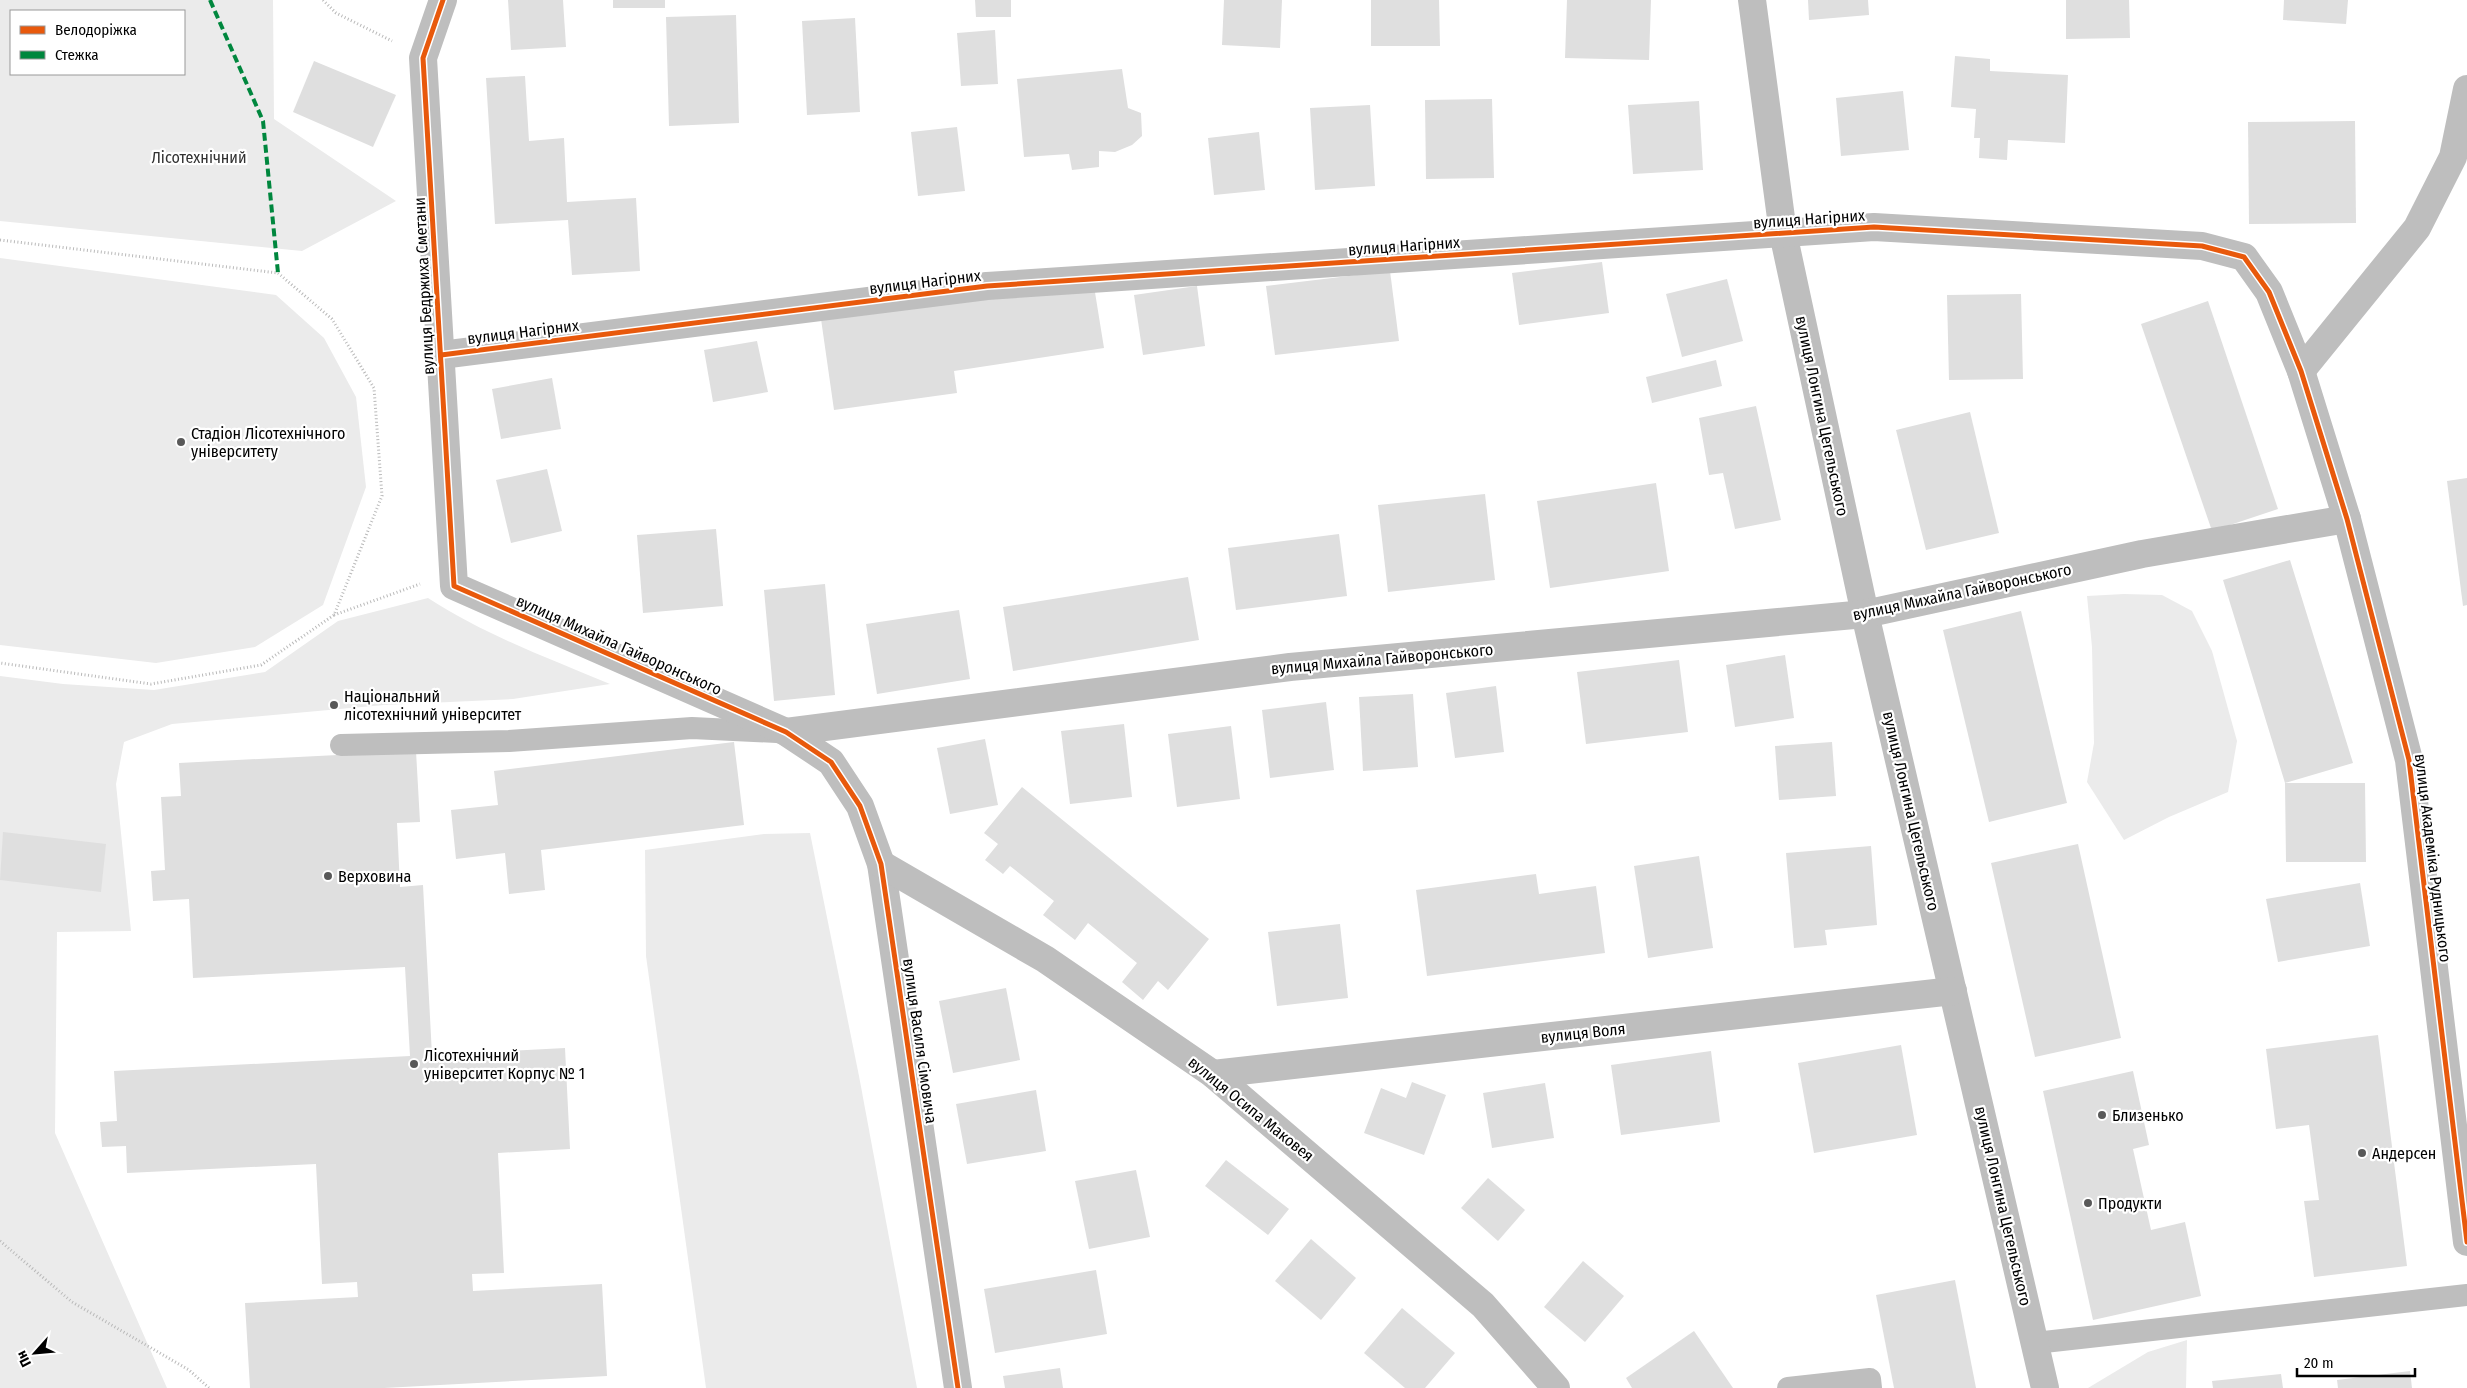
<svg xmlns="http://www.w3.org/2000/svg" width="2467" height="1388" viewBox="0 0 2467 1388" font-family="'Fira Sans Condensed',sans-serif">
<rect width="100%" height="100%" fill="#fff"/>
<g fill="#ebebeb" fill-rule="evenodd">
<path d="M0,0H273L274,119L396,201L302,251L0,221ZM11,11H184V74H11Z"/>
<path d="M0,258L276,295L324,338L356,397L366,487L323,605L255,647L156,663L0,645Z"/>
<path d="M2124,594L2162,595L2192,611L2212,651L2237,741L2228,792L2169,817L2124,840L2087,782L2094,743L2092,647L2087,596Z"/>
<path d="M428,598C485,635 548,658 610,684L513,699L384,705L172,724L124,742L116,784L131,931L57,932L55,1133L167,1388H0V676L63,684L154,690L265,672L338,621Z"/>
<path d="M810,833L859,1076L917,1388H706L646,956L645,850L764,834Z"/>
<path d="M2187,1340L2186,1388H2088L2148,1352Z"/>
</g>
<g fill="#dfdfdf">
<path d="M508,0H563L566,47L511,50Z"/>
<rect x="613" y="0" width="52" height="8"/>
<path d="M975,0H1011V17H976Z"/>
<path d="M1224,0H1282L1280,48L1222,45Z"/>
<path d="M1371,0H1439L1440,46H1371Z"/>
<path d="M1567,0H1651L1649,60L1565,58Z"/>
<path d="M1808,0H1868L1869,15L1809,20Z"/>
<path d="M2066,0H2129L2130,38L2066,39Z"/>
<path d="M2284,0H2348L2346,24L2283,20Z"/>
<path d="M736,15L739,123L669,126L666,17Z"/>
<path d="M855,18L860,112L807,115L802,21Z"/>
<path d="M995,30L998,84L961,86L957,33Z"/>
<path d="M1955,56L1990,59V71L2068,75L2065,143L2008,140L2007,160L1979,158L1980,138H1974L1976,109L1951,107Z"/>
<path d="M314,61L396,95L373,147L293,112Z"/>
<path d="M1122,69L1128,108L1141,113L1142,136L1132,145L1115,152L1099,151V167L1072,170L1069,154L1024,157L1017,79Z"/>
<path d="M525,76L529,141L564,138L567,202L636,198L640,271L572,275L568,220L495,224L486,78Z"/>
<path d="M1903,91L1909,150L1841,156L1836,98Z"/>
<path d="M1492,99L1494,178L1426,179L1425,100Z"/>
<path d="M1699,101L1703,170L1633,174L1628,105Z"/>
<path d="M1370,105L1375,186L1315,190L1310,108Z"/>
<path d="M2355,121L2356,223L2249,224L2248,122Z"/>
<path d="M957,127L965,191L918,196L911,132Z"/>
<path d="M1259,132L1265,190L1214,195L1208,138Z"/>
<path d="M1602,262L1609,313L1519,325L1512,273Z"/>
<path d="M1390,271L1399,341L1275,355L1266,286Z"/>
<path d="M1727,279L1743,341L1682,357L1666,294Z"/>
<path d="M1093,280L1104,348L954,371L957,393L834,410L821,319Z"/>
<path d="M1197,286L1205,346L1143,355L1134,295Z"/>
<path d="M2021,294L2023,379L1949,380L1947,295Z"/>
<path d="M2208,301L2278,509L2212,531L2141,324Z"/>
<path d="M757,341L768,392L713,402L704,350Z"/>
<path d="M1716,360L1722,386L1652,403L1646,377Z"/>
<path d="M552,378L561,429L501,439L492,389Z"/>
<path d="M1756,406L1781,520L1735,529L1723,473L1709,475L1699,418Z"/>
<path d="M1970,412L1999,533L1926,550L1896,430Z"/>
<path d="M547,469L562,531L511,543L496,480Z"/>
<path d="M2467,478V605L2463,606L2447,481Z"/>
<path d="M1656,483L1669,571L1550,588L1537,501Z"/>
<path d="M1485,494L1495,580L1388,592L1378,505Z"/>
<path d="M716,529L723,606L643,613L637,535Z"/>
<path d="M1339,534L1347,596L1236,610L1228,548Z"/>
<path d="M2290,560L2353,763L2285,783H2365L2366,862H2286L2285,783L2223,580Z"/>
<path d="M1188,577L1199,640L1013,671L1003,607Z"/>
<path d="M825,584L835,695L774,701L764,590Z"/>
<path d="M959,610L970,679L877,694L866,624Z"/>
<path d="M2021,611L2067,803L1989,822L1943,630Z"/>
<path d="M1785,655L1794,718L1735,727L1726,665Z"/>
<path d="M1679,660L1688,732L1586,744L1577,672Z"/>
<path d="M1496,686L1504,752L1455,758L1446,693Z"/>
<path d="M1413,694L1418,767L1363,771L1359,697Z"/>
<path d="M1326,702L1334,770L1270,778L1262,710Z"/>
<path d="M1124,724L1132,797L1070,804L1061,731Z"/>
<path d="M1231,726L1240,799L1177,807L1168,734Z"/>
<path d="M985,739L998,805L950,814L937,748Z"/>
<path d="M734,742L744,825L541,850L545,890L509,894L505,853L456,859L451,810L498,805L494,771Z"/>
<path d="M1832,742L1836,796L1779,800L1775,746Z"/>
<path d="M416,751L420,822L397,823L400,887L423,885L432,1055L565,1048L570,1149L498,1153L504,1273L472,1274L473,1291L602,1284L607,1376L384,1388H250L245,1303L358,1297L357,1282L322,1284L316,1164L127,1173L126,1146L102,1147L100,1122L117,1121L114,1071L410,1056L405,967L193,978L189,899L153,901L151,871L165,870L161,797L181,796L179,763Z"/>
<path d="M1022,787L1209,939L1168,990L1158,981L1143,1000L1122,982L1137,963L1088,923L1075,940L1043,915L1054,901L1010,866L1003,874L985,860L998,844L984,833Z"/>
<path d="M3,832L106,844L101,892L0,880Z"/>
<path d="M2078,844L2121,1038L2035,1057L1991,863Z"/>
<path d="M1871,846L1877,925L1825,930L1827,945L1794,948L1786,853Z"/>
<path d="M1699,856L1713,948L1648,958L1634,866Z"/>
<path d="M1536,874L1539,894L1596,886L1605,953L1427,976L1416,890Z"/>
<path d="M2360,883L2370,946L2278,962L2266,899Z"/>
<path d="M1340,924L1348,998L1277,1006L1268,932Z"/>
<path d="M1006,988L1020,1060L953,1073L939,1001Z"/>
<path d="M2378,1035L2407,1266L2314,1277L2304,1201L2319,1200L2309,1125L2276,1129L2266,1049Z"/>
<path d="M1901,1045L1917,1135L1814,1153L1798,1063Z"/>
<path d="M1711,1051L1720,1122L1621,1135L1611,1065Z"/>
<path d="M2133,1071L2149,1145L2133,1149L2151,1230L2185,1222L2201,1296L2093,1320L2043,1091Z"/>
<path d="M1412,1082L1446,1095L1424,1155L1364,1133L1381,1088L1406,1098Z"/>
<path d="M1545,1083L1554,1138L1492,1148L1483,1093Z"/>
<path d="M1036,1090L1046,1151L967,1164L956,1104Z"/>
<path d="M1226,1160L1289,1209L1268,1235L1205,1186Z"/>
<path d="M1136,1170L1150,1237L1089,1249L1075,1181Z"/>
<path d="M1488,1178L1525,1210L1498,1241L1461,1208Z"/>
<path d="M1311,1239L1356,1278L1321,1320L1275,1281Z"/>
<path d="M1583,1261L1624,1296L1585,1342L1544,1307Z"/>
<path d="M1096,1270L1107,1334L995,1353L984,1289Z"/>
<path d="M1955,1280L1976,1388H1894L1876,1295Z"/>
<path d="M1402,1308L1455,1353L1425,1388H1405L1364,1353Z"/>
<path d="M1694,1331L1733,1388H1632L1626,1378Z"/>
<path d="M1060,1368L1063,1388H1005L1003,1376Z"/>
<path d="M2410,1371L2412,1388H2338L2337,1380Z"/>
<path d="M2281,1374L2283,1388H2213L2212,1381Z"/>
</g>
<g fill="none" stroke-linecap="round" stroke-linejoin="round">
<g stroke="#b9b9b9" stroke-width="3" stroke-dasharray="1 2.5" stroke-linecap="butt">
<path d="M323,0L336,13L392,41"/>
<path d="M0,240L278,273L332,319L374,388L382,496L334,615L261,665L151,684L0,663"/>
<path d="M334,615L420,584"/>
<path d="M0,1241L72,1302L189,1370L209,1388"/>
</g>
<g stroke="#bebebe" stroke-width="22">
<path d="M341,745L509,741L692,728L777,732"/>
<path d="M2035,1343L2467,1295"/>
<path d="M1788,1388L1870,1379L1871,1388"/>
</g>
<g stroke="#bebebe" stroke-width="28">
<path d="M443,0L423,58L454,586L786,732L831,762L860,806L881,864L958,1388"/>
<path d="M1752,0L1783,233L1865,614L2045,1388"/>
<path d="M441,355L987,286L1874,227L2202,246L2244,257L2269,292L2301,371L2347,519L2409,760L2467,1242"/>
<path d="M2301,371L2417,228L2453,157L2467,89"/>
<path d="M786,732L1290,667L1865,614L2142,554L2347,519"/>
<path d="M881,864L1045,959L1213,1074L1483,1305L1556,1388"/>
<path d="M1213,1074L1953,991"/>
</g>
<path stroke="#00873e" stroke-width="4" stroke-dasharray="8 4" stroke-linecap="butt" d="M210,0L263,121L278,273"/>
<defs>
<g id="cycleway">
<path d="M443,0L423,58L454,586L786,732L831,762L860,806L881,864L958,1388"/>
<path d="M441,355L987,286L1874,227L2202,246L2244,257L2269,292L2301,371L2347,519L2409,760L2467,1242"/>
</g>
</defs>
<use href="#cycleway" stroke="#fff" stroke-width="8"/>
<use href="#cycleway" stroke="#e8590c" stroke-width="5"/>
</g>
<g fill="#595959" stroke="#fff" stroke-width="2">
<circle cx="181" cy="442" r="5"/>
<circle cx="334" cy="705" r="5"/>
<circle cx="328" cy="876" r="5"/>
<circle cx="414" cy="1064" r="5"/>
<circle cx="2102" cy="1115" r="5"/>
<circle cx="2362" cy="1153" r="5"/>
<circle cx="2088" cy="1203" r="5"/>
</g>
<g text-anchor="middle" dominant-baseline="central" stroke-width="4.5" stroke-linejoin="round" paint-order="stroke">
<g font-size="16" fill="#323232" stroke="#fff">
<text x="199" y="157">Лісотехнічний</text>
</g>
<g font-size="16" fill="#000" stroke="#fff">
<text transform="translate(1809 219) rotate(-4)">вулиця Нагірних</text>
<text transform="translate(1404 246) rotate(-4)">вулиця Нагірних</text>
<text transform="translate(925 282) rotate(-7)">вулиця Нагірних</text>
<text transform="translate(424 286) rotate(-93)">вулиця Бедржиха Сметани</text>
<text transform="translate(523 332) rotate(-7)">вулиця Нагірних</text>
<text transform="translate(1822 416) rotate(78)">вулиця Лонгина Цегельського</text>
<text transform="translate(1962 592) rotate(-12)">вулиця Михайла Гайворонського</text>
<text transform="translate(619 645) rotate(24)">вулиця Михайла Гайворонського</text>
<text transform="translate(1382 659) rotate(-5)">вулиця Михайла Гайворонського</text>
<text transform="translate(1911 811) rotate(77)">вулиця Лонгина Цегельського</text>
<text transform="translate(2433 858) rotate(83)">вулиця Академіка Рудницького</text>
<text transform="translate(1583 1033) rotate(-6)">вулиця Воля</text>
<text transform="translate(920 1041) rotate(82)">вулиця Василя Сімовича</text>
<text transform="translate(1251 1109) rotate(39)">вулиця Осипа Маковея</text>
<text transform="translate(2003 1206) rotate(77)">вулиця Лонгина Цегельського</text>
</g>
<g font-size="16" fill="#000" stroke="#fff" text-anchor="start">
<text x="191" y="433">Стадіон Лісотехнічного<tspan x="191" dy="18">університету</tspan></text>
<text x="344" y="696">Національний<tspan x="344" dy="18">лісотехнічний університет</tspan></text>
<text x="338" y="876">Верховина</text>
<text x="424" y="1055">Лісотехнічний<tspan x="424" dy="18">університет Корпус № 1</tspan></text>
<text x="2112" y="1115">Близенько</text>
<text x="2372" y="1153">Андерсен</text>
<text x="2098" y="1203">Продукти</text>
</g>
</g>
<rect x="10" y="10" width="175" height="65" fill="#ffffff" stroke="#999999"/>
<rect x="20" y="26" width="25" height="8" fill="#e8590c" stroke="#999999"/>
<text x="55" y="35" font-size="15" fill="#000000">Велодоріжка</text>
<rect x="20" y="51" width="25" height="8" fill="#00873e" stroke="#999999"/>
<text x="55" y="60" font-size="15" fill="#000000">Стежка</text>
<g transform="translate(35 1353) rotate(243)" stroke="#ffffff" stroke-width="4" paint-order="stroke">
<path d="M0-4L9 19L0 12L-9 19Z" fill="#000000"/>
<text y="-8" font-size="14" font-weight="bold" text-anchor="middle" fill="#000000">Пн</text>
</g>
<path d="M2297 1368v8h118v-8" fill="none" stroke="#000000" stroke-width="2.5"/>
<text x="2304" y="1368" font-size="15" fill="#000000" stroke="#ffffff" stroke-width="4" paint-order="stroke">20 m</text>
</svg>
